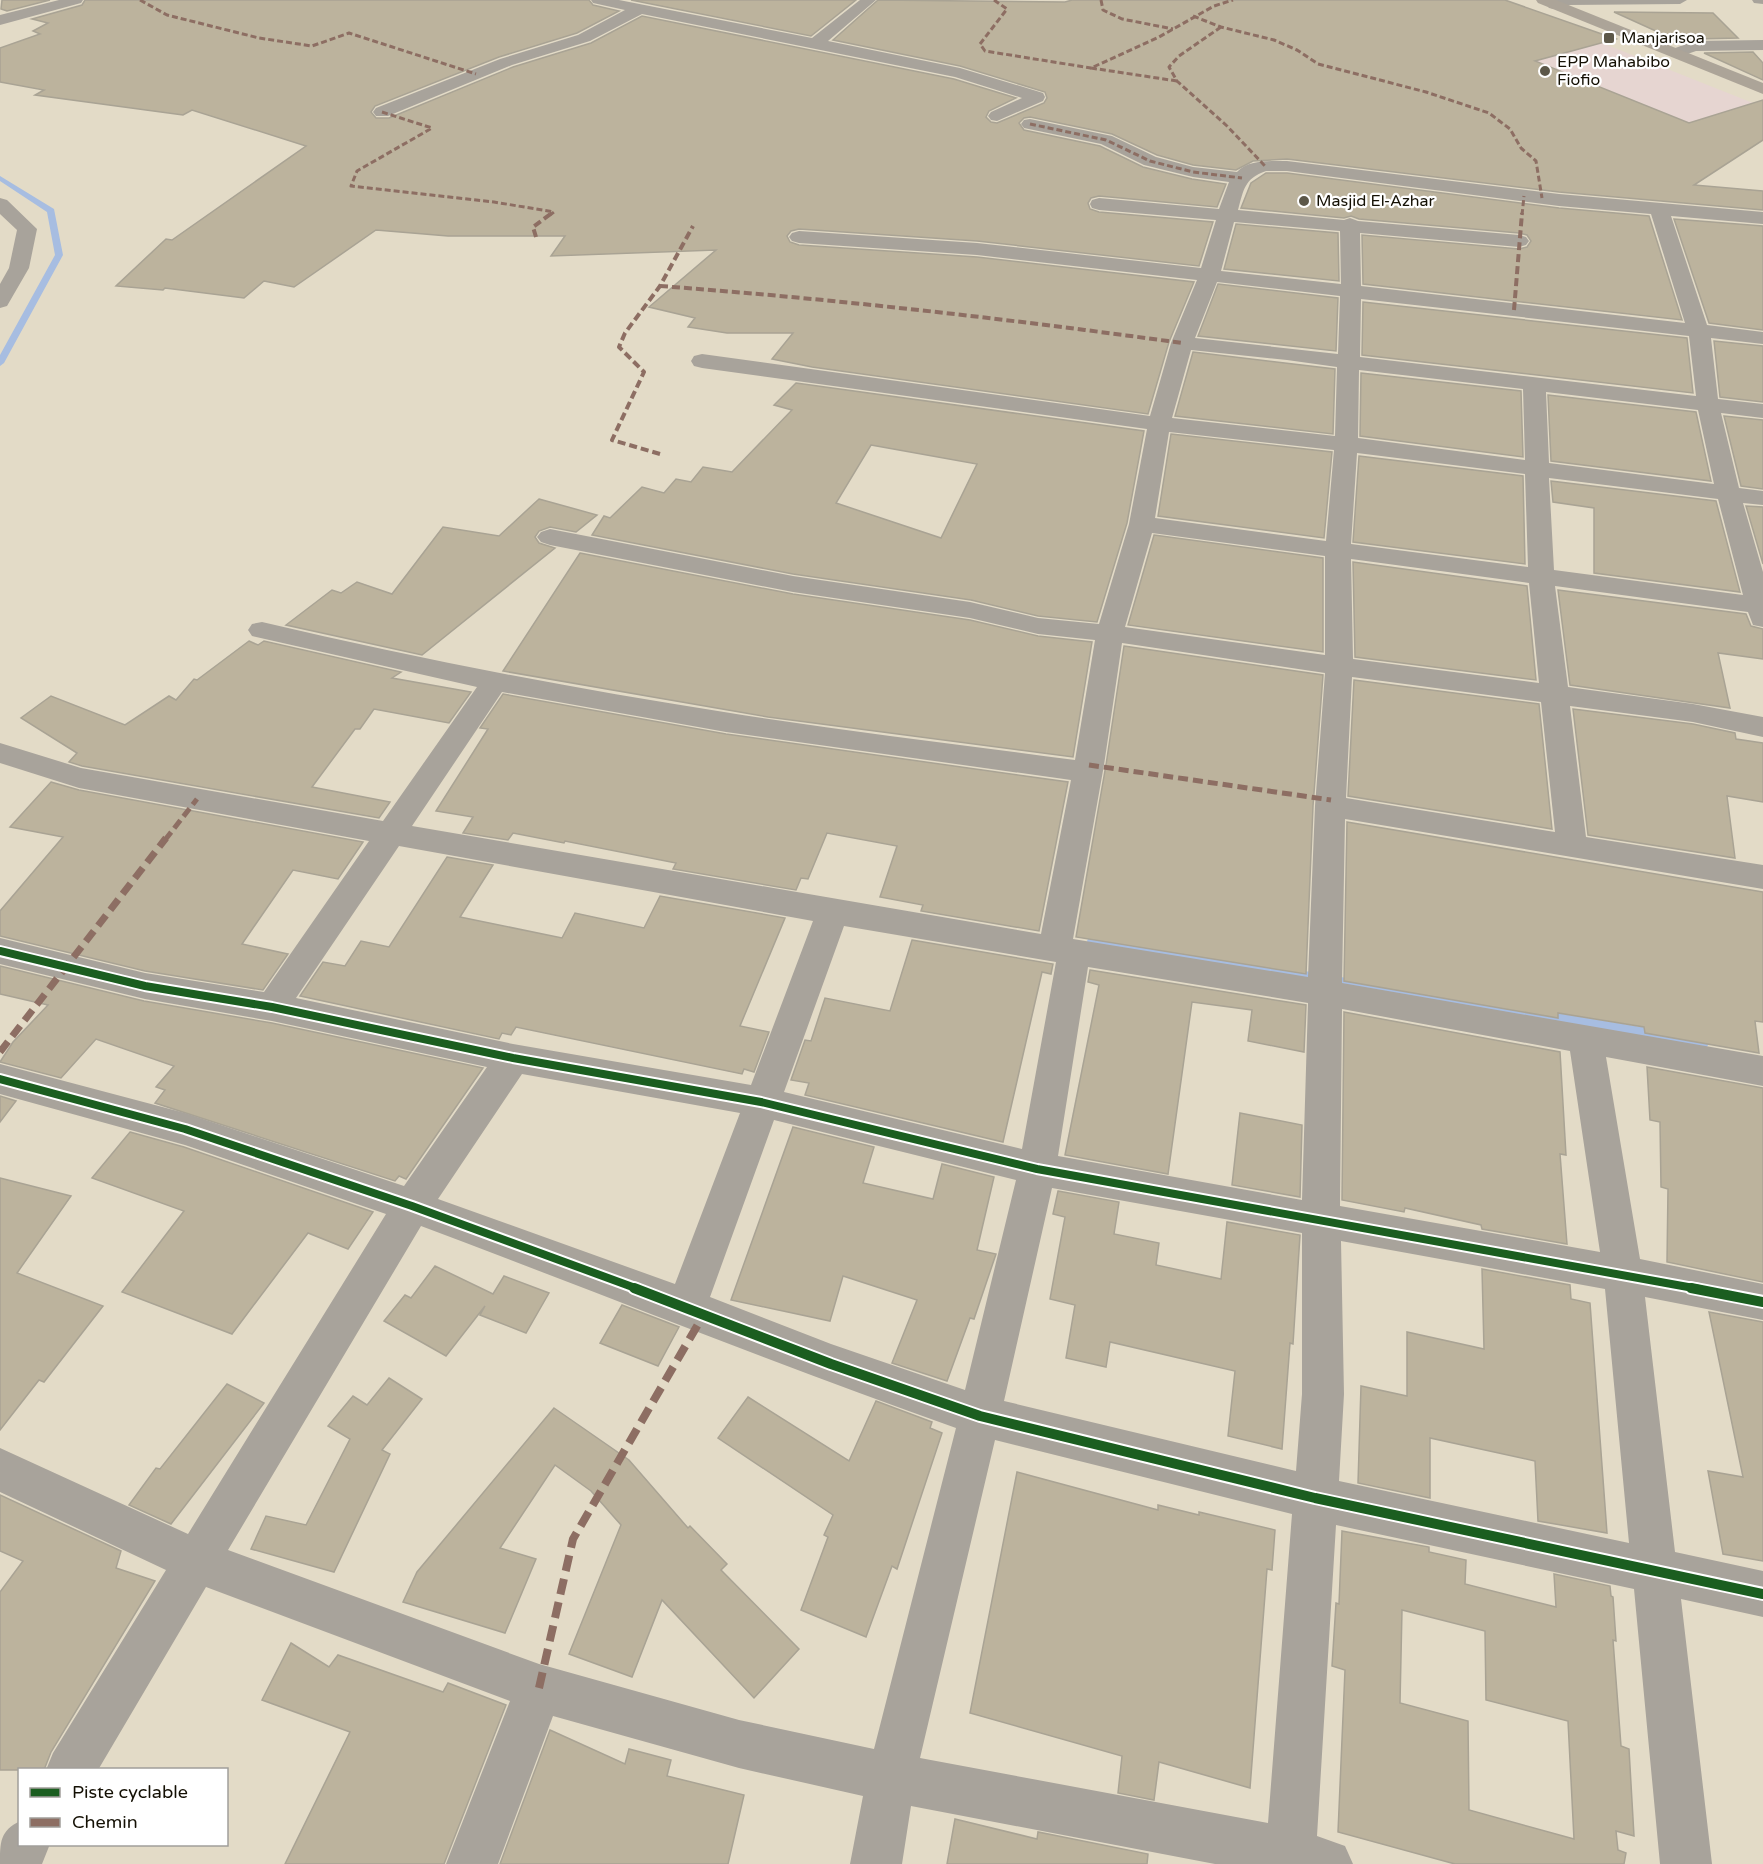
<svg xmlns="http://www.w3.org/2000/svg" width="1763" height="1864" viewBox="0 0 1763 1864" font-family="'Varela Round',sans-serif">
<rect width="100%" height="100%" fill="#e3dbc7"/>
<path fill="#e6d5d1" d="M1524,12L1763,107L1704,154L1473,96Z"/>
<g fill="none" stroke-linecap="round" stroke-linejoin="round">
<g fill="#a7bde1" fill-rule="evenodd">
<path d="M0,176L54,209L63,255L4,363L0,366V355L55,255L47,212L0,181Z"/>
<path d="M1094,936L1702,1037L1707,1039L1709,1043L1707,1047L1702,1049L1094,946L1089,945L1087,941L1089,937Z"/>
</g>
</g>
<g fill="#bcb39d" stroke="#a9a394" stroke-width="1.5" fill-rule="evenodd">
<path d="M2,0H50L7,11L1,9Z"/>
<path d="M85,0H589L593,5L619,11L577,33L499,57L375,106L371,112L376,118H389L513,67L591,43L642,16L954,79L1016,98L989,111L986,117L991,122L997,123L1044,103L1047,98L1045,92L960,66L833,40L878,0L1065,2L1072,0H1505L1616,39L1535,61L1689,123L1763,100V140L1694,185L1763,191V210L1559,192L1287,159L1253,161L1236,170L1193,165L1157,155L1112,134L1030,117L1024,118L1019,123L1024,130L1100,146L1143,167L1192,179L1226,184L1217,207L1099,196L1091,198L1088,203L1090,209L1099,212L1213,222L1199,266L977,241L799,229L791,231L787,236L790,242L799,245L977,257L1194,282L1169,342L1148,414L812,367L772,359L793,333H727L688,327L695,318L649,307L716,250L551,256L565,236H448L376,230L294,287L264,281L244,298L165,288L163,290L116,286L166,239L172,240L306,146L192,110L183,115L35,95L44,90L0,82V48L40,34L33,31L48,23L32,19L82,5Z"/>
<path d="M631,0H856L811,36Z"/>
<path d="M1614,12L1713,13L1738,38L1694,39L1682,43Z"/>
<path d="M1753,52L1763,63V80L1704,53Z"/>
<path d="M1266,173H1287L1559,208L1649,216L1682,320L1363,284L1362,235L1519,249L1527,247L1531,241L1527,235L1519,233L1359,219L1351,216L1344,218L1241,208L1251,183Z"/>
<path d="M1674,219L1763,226V330L1709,323Z"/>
<path d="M1236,224L1338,233L1339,281L1224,269Z"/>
<path d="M1218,284L1338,298L1336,351L1198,336Z"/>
<path d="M1363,302L1687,338L1693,393L1362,355Z"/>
<path d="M1714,341L1763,346V402L1720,397Z"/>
<path d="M1193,352L1335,369L1333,434L1175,416Z"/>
<path d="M1361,373L1521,391L1523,457L1360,436Z"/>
<path d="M796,383L1144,431L1127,523L1097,622L1038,616L971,600L793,574L592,535L604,516L610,518L642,487L664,493L676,479L691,482L703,467L732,472L792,410L774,405ZM871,445L977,464L941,538L836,503Z"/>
<path d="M1548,395L1696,412L1711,481L1551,461Z"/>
<path d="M1724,416L1763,420V489L1741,486Z"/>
<path d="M1171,434L1332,452L1324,538L1158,516Z"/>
<path d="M1359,456L1523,476L1525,564L1353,542Z"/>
<path d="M1551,481L1716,501L1740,592L1594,573V508L1553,502Z"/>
<path d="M539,499L597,515L576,532L550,527L539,531L535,537L539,543L555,548L422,655L286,625L332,590L341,593L357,582L392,594L443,527L499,536Z"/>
<path d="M1746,506L1763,507V564Z"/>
<path d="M1154,535L1323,558V652L1128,625Z"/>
<path d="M580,553L793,594L970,620L1038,636L1092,642L1073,757L768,717L503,671Z"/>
<path d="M1353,562L1527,586L1536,680L1355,657Z"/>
<path d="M1558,590L1746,614L1751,626L1763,629V659L1718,653L1730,708L1570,685Z"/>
<path d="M249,641L258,645L264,641L401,672L392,678L471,692L449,723L374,709L360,729H355L312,787L390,802L379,818L82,766L69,762L77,753L21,718L51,696L125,725L169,696L176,700L194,679L197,680Z"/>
<path d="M1124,646L1323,675L1313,806L1306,974L1076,937L1106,765Z"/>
<path d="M1354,680L1539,704L1552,829L1348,796Z"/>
<path d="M503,694L726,734L1068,782L1039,931L921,911L923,905L880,897L897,846L827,833L808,879L801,878L796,890L673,869L676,863L565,841L564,843L513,833L508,840L463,833L473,817L436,811L488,729L480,728Z"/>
<path d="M1573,709L1693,724L1735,733L1736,739L1763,743V802L1727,796L1735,858L1588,835Z"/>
<path d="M51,782L79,790L363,842L338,879L293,870L242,944L288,954L263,990L145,971L0,936V911L63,837L10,827Z"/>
<path d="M1347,822L1763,892V1022L1755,1021L1759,1053L1645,1033L1644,1027L1558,1013V1018L1344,981Z"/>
<path d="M447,857L493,865L460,917L562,938L575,913L644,928L660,896L785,918L740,1026L769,1032L754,1072L744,1069L742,1074L516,1027L511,1035L502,1033L499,1039L300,996L323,962L345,966L361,941L389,947Z"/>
<path d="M912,940L1053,964L1051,974L1042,972L1003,1142L805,1095L809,1083L791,1080L805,1040L811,1041L825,998L890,1011Z"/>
<path d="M0,966L144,1001L272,1023L483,1068L406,1179L399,1176L395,1181L155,1103L165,1090L156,1087L174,1066L96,1039L61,1078L0,1062L13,1042L48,1005L0,994Z"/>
<path d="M1090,970L1306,1005L1304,1052L1248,1041L1252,1010L1192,1002L1168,1174L1065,1155L1099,985L1088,982Z"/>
<path d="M1344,1012L1560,1052L1566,1155L1560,1154L1567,1244L1482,1229L1481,1225L1405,1208L1404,1212L1342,1200Z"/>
<path d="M1647,1067L1763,1088V1282L1667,1262L1668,1189L1661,1187L1660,1122L1650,1120Z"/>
<path d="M0,1096L16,1101L0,1122Z"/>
<path d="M1240,1113L1302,1125L1300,1197L1232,1185Z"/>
<path d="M793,1127L874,1147L863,1183L933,1199L942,1164L994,1177L977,1250L996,1254L974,1319L970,1318L947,1381L892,1363L917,1300L843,1276L830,1321L731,1300Z"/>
<path d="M130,1132L184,1147L373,1212L348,1249L308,1233L232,1334L122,1292L184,1211L92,1178Z"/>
<path d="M0,1178L71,1196L17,1273L103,1306L44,1382L39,1380L0,1430Z"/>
<path d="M1058,1191L1119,1202L1114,1234L1159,1243L1156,1265L1221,1279L1227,1222L1300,1235L1293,1344L1290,1343L1282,1449L1228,1436L1235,1371L1110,1342L1106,1367L1066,1358L1075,1305L1050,1299L1065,1217L1053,1214Z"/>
<path d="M435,1266L493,1294L504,1276L549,1293L526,1333L480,1315L485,1306L446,1356L384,1321L405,1295L411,1298Z"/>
<path d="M1482,1269L1570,1285L1571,1299L1590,1303L1607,1533L1538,1521L1535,1461L1430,1438V1498L1358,1483L1361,1386L1407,1396V1332L1484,1349Z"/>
<path d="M622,1305L679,1327L658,1366L600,1343Z"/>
<path d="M1709,1312L1763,1322V1561L1723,1554L1708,1471L1743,1477Z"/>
<path d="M389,1378L422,1399L382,1450L390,1454L334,1572L251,1549L266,1516L306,1525L350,1439L328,1426L353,1396L367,1405Z"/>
<path d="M227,1384L264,1403L171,1524L129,1505L156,1468L160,1469Z"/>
<path d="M748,1397L849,1461L876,1401L932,1422L930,1428L942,1433L897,1569L892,1566L866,1637L801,1610L828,1537L824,1535L833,1515L718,1438Z"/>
<path d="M554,1408L629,1460L688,1528L690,1526L727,1564L721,1570L799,1649L754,1698L662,1600L632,1677L569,1654L621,1525L591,1491L555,1465L500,1548L536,1559L505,1633L403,1602L417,1572Z"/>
<path d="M1017,1472L1158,1510V1505L1199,1515V1512L1275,1530L1272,1570L1267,1569L1250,1788L1159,1762L1154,1800L1118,1793L1122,1756L970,1713Z"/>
<path d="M0,1495L121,1551L116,1568L155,1581L51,1752L44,1770H0V1592L23,1561L0,1551Z"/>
<path d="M1342,1531L1429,1547V1552L1466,1560L1465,1584L1556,1607L1554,1574L1610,1586L1611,1596L1613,1597L1616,1641L1613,1640L1621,1746L1629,1749L1634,1836L1616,1831L1618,1850L1626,1853L1624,1864H1455L1338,1832L1345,1670L1332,1666L1336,1603L1339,1604ZM1402,1610L1485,1631L1486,1700L1568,1721L1574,1839L1469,1810L1468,1721L1400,1703Z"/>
<path d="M291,1643L329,1667L338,1655L443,1692L448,1683L506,1705L444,1864H285L350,1732L262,1700Z"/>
<path d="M550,1730L625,1764L629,1749L671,1760L667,1776L744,1795L728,1864H500Z"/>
<path d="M955,1819L1037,1839L1038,1832L1148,1854L1147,1864H947Z"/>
</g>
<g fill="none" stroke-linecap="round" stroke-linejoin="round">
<g fill="#a8a39b" fill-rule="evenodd">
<path d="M59,0H83L81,3L0,25V15Z"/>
<path d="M591,0H619L812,38L860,0H876L828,41L960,68L1043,93L1045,97L1043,101L997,121L991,120L988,116L991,112L1022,98L955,77L642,14L590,41L512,65L388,116H376L373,112L376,108L500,59L578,35L625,10L593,3Z"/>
<path d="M1555,0H1687L1680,4L1568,5L1554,9L1549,8L1547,5Z"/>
<path d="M1752,0H1763V4L1754,3Z"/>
<path d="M1763,40V50L1696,51L1676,58L1668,53L1670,50L1694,41Z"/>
<path d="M1030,119L1112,136L1156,157L1193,167L1237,172C1248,159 1272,161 1287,161L1559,194L1763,212V224L1671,216L1707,325L1763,332V344L1711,338L1718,399L1763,404V418L1721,413L1739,488L1763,491V505L1743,503L1763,572V627L1753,625L1748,612L1555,586L1568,687L1693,704L1763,717V737L1693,722L1570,706L1586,837L1763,865V889L1345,819L1342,983L1763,1056V1086L1606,1057L1640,1259L1763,1284V1320L1645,1297L1675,1552L1763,1571V1617L1681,1599L1712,1864H1660L1634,1589L1336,1525L1317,1836L1345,1846L1353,1864H1215L911,1806L902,1864H850L863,1796L739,1768L553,1716L498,1864H446L510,1701L206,1587L98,1770H46L53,1753L166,1570L0,1492V1448L188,1534L386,1214L185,1145L0,1094V1064L185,1113L404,1186L487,1067L272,1021L145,999L0,964V938L145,973L264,992L369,841L79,788L0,763V743L81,768L383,821L477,687L252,636L248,630L252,624L262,622C415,658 569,688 724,712C841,731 958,744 1075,760L1095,640L1038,634L970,618L793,592L550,545L541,542L537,537L541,532L550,529L793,576L970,602L1038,618L1099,624L1129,524L1147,429L702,368L694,366L691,361L694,356L702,354L1150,416L1171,343L1197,280L977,255L799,243L792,241L789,237L792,233L799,231L977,243L1201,268L1216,220L1099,210L1092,208L1090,204L1092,200L1099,198L1219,209L1229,182L1193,177L1144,165L1101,144L1024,128L1021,124L1024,120ZM1266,171H1287L1559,206L1651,214L1685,323L1361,286L1360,233L1519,247L1526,245L1529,241L1526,237L1519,235L1358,221L1350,218L1344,220L1238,210C1244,189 1244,179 1266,171ZM1234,222L1340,231L1341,284L1221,271ZM1217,282L1340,296L1338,354L1195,338ZM1361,299L1689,336L1696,396L1360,357ZM1191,350L1287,360L1337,367L1335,436L1172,418ZM1359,370L1523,389L1525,460L1358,438ZM1546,392L1698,410L1714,484L1549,463ZM1169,432L1334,450L1326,541L1155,518ZM1357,453L1525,474L1528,567L1351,544ZM1549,478L1718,499L1743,595L1554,570ZM1152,533L1325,556V655L1125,627ZM1351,559L1529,583L1539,683L1353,659ZM1122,643L1325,673L1315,806L1308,977L1073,939L1104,765ZM1352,677L1541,702L1555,832L1346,798ZM502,692L726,732L1071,780L1041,934L412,826ZM399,846L813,921L751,1085L513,1044L296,998ZM844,926L1056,962L1022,1149L784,1092ZM1088,967L1308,1003L1302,1200L1058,1156ZM1342,1009L1570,1051L1600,1252L1340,1206ZM522,1074L740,1113L675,1284L438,1199ZM774,1120L1016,1180L965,1390L831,1344L710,1297ZM1052,1188L1302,1233V1394L1296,1471L1004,1401ZM421,1226C599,1293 776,1364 956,1428L874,1749L739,1720L539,1664L228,1550ZM1341,1241L1605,1289L1629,1543L1339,1481L1344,1394ZM995,1440L1292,1514L1268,1823L920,1758Z"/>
<path d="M0,198L7,200L37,229L29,268L7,306L0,308V284L9,268L17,230L0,214Z"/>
<path d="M20,1821V1844H50L42,1864H0C0,1842 0,1831 20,1821Z"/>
</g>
<path fill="#aca498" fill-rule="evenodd" d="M1536,0H1556L1763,83V94L1538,3Z"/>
<g stroke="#8d6e63" stroke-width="3" stroke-dasharray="6 3" stroke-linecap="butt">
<path d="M140,0L167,15L259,38L312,46L349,33L476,74"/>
<path d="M994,0L1007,9L980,44L985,51L1091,68"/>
<path d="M1101,0L1103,10L1122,19L1173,29"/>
<path d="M1193,16L1221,27L1274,40L1297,50L1318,64L1426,92L1489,113L1510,129L1521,148L1536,161L1542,198"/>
<path d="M1221,27L1179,56L1169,67L1177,81L1227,126L1265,166"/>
<path d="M1177,81L1091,68L1159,37L1214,6L1233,0"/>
<path d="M382,112L432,128L357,171L351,186L494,202L554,212L550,215"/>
<path d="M1030,124L1106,140L1150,161L1193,172L1242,178"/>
<path d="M1522,215L1524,196"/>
</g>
<g stroke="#8d6e63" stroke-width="4" stroke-dasharray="8 4" stroke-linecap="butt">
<path d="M536,237L533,227L552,213"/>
<path d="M660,286C835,299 1009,319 1182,343"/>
<path d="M1514,310L1522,213"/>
<path d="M660,454L612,440L644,372L619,347L625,333L660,286L693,226"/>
</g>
<g stroke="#8d6e63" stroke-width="5" stroke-dasharray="10 5" stroke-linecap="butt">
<path d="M1089,765L1331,800"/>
<path d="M165,840L197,799"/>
</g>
<path stroke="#8d6e63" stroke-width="7" stroke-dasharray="13 7" stroke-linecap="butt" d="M0,1052L166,838"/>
<path stroke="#8d6e63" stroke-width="8" stroke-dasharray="16 8" stroke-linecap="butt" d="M539,1688L573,1539L704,1314"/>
<defs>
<g id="cycleway-far1">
<path d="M0,951L145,986L272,1007L513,1058L761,1102L1037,1169L1699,1289"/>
<path d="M0,1079L185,1129L412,1206L638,1289"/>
</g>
<g id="cycleway">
<path d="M634,1288L831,1364L980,1416L1315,1498L1763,1594"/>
<path d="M1691,1288L1763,1302"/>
</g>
</defs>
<use href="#cycleway-far1" stroke="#fff" stroke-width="12"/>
<use href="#cycleway" stroke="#fff" stroke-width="14"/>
<use href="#cycleway-far1" stroke="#1b5e20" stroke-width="8"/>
<use href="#cycleway" stroke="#1b5e20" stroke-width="10"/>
</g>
<g fill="#5c5748" stroke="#fff" stroke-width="2">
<rect x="1603" y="32" width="12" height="12" rx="3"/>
<circle cx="1545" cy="71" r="6"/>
<circle cx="1304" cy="201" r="6"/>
</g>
<g text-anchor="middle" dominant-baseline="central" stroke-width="4.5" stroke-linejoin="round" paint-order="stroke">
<g font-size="16" fill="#141004" stroke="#fff" text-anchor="start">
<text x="1621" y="38">Manjarisoa</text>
<text x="1557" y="62">EPP Mahabibo<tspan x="1557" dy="18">Fiofio</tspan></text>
<text x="1316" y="201">Masjid El-Azhar</text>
</g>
</g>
<rect x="18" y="1768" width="210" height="78" fill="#ffffff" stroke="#a19f9b" stroke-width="1.5"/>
<rect x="30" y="1788" width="30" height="9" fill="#1b5e20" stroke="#a19f9b" stroke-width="1.5"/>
<text x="72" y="1798" font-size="18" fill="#141004">Piste cyclable</text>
<rect x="30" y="1818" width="30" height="9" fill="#8d6e63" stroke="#a19f9b" stroke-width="1.5"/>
<text x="72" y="1828" font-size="18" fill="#141004">Chemin</text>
</svg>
